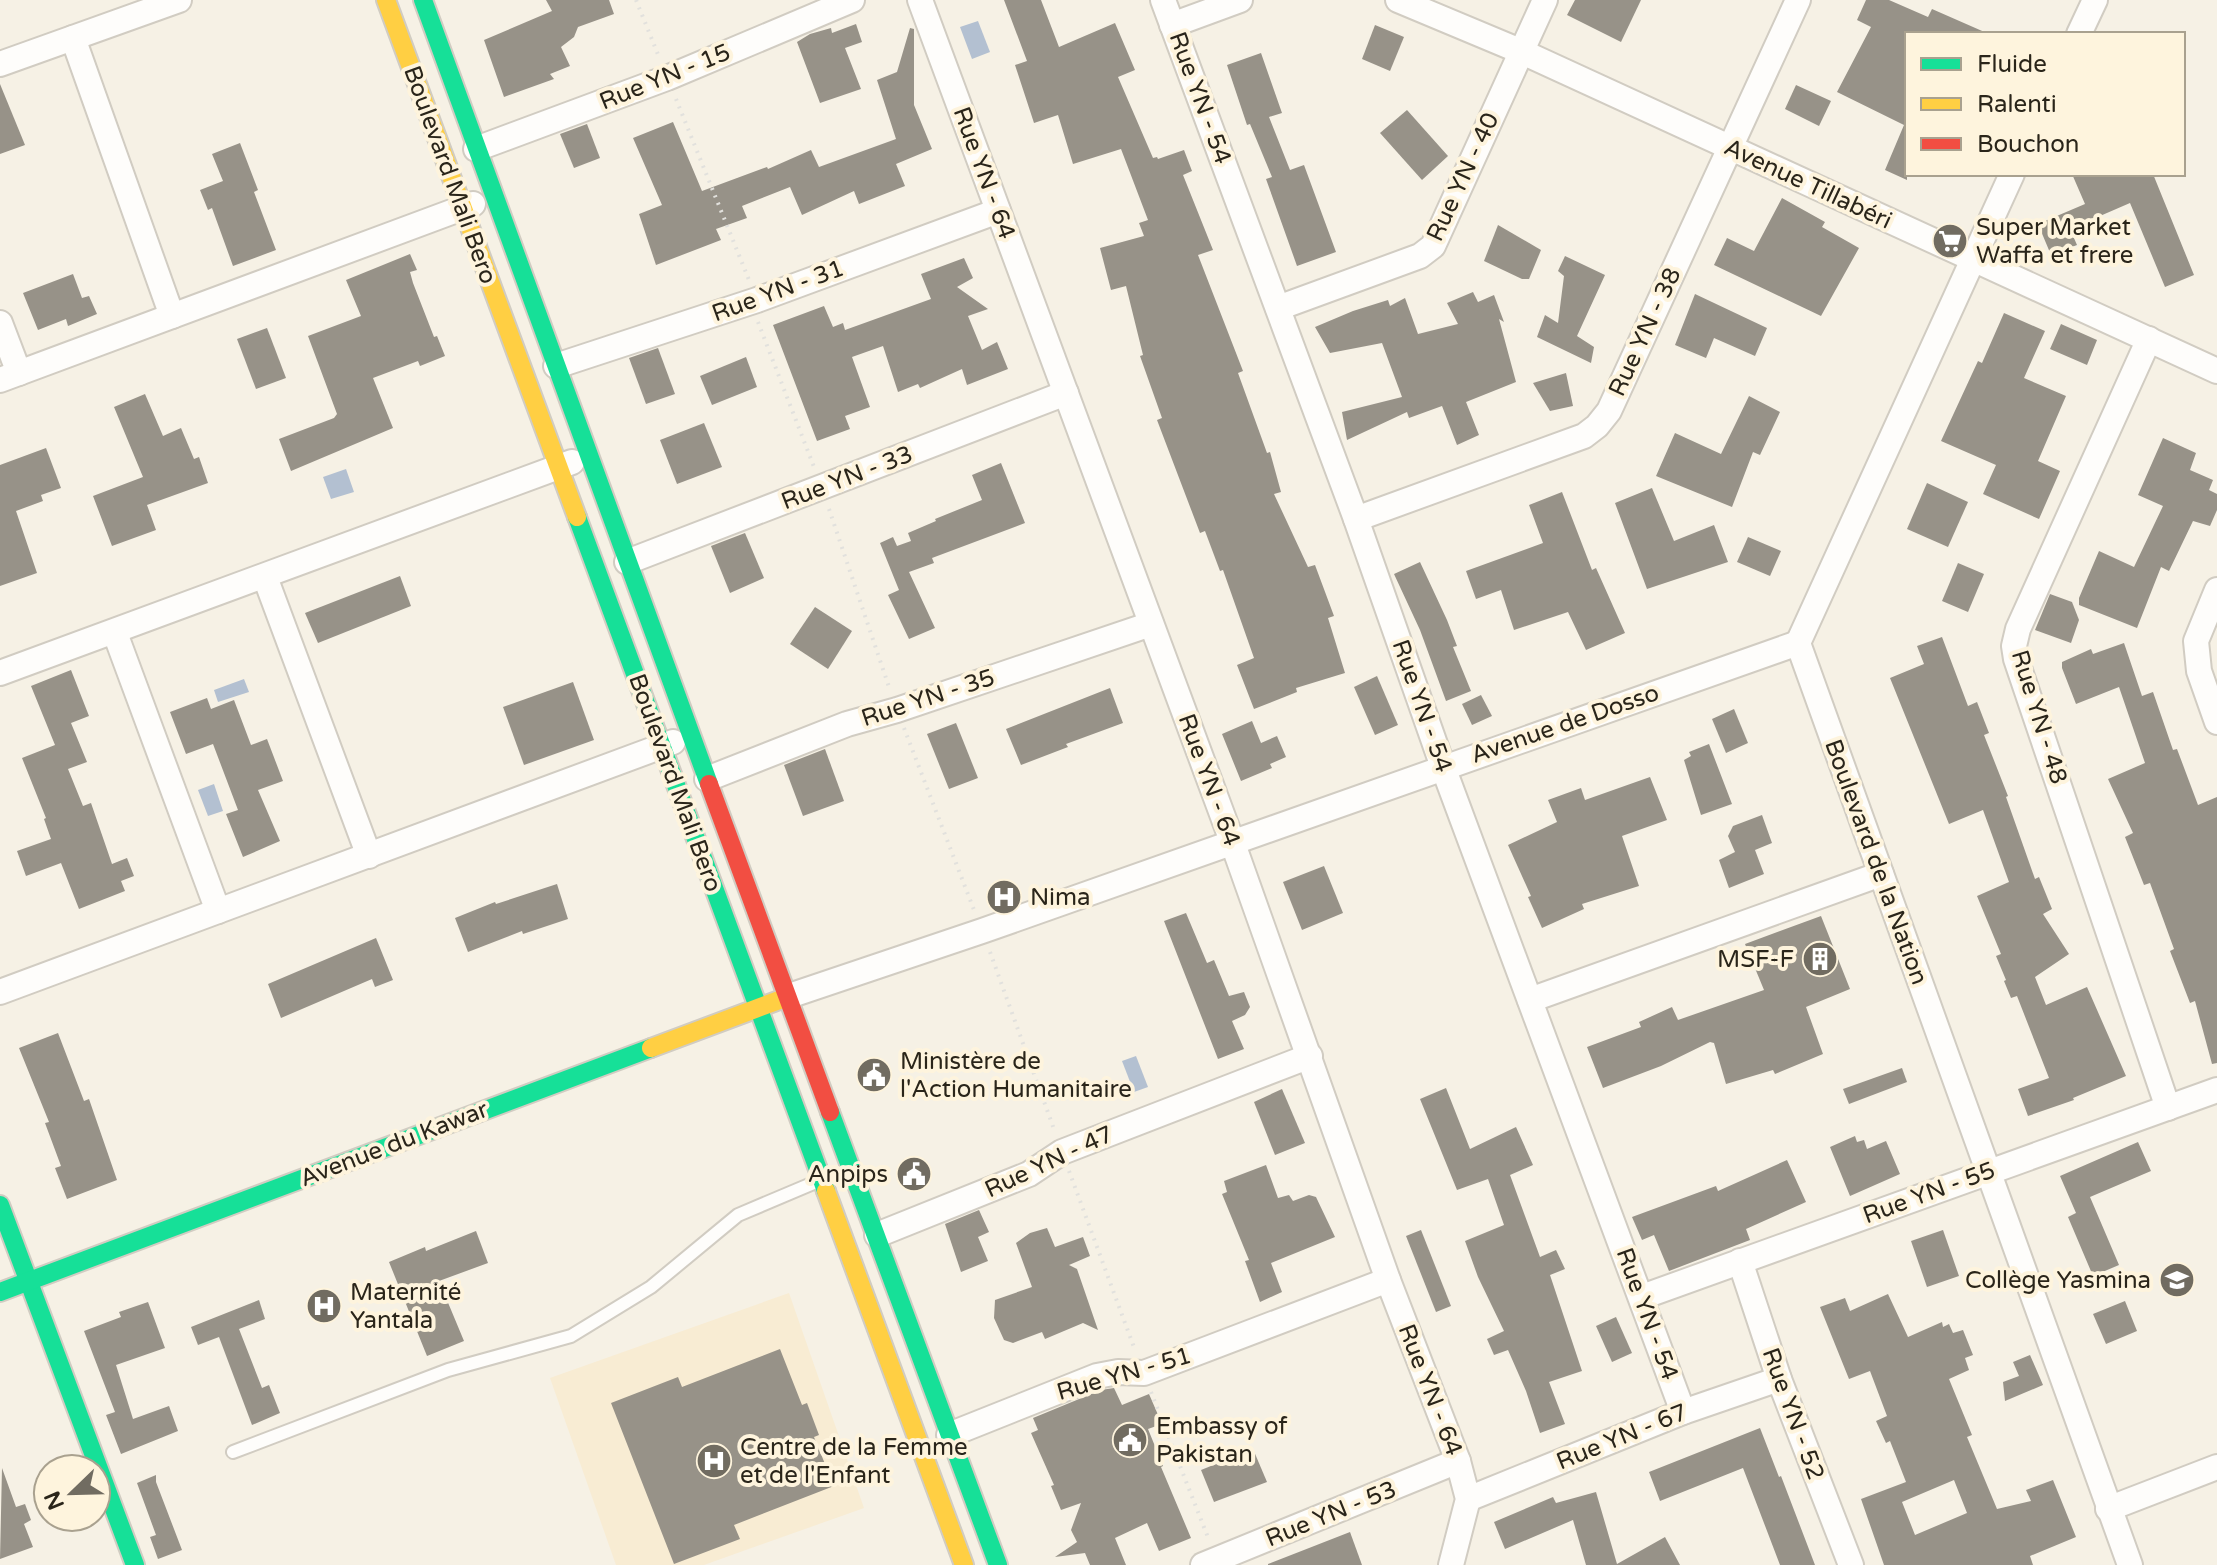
<svg xmlns="http://www.w3.org/2000/svg" width="2217" height="1565" viewBox="0 0 2217 1565" font-family="'Varela Round',sans-serif">
<rect width="100%" height="100%" fill="#f6f1e5"/>
<path fill="#f8ecd3" d="M789,1293L864,1508L704,1565H616L550,1378Z"/>
<g fill="#b3c0d1">
<path d="M978,21L990,52L972,59L960,27Z"/>
<path d="M346,469L354,492L331,499L323,477Z"/>
<path d="M244,679L249,692L218,702L214,690Z"/>
<path d="M214,784L223,811L208,816L198,790Z"/>
<path d="M1136,1056L1148,1087L1134,1092L1122,1061Z"/>
</g>
<g fill="#979288" fill-rule="evenodd">
<path d="M546,0H609L614,14L578,27L574,37L561,47L570,66L550,74L554,79L504,97L484,40L552,11Z"/>
<path d="M1004,0H1041L1059,47L1115,23L1135,70L1118,77L1153,158L1157,157L1158,159L1184,150L1192,171L1183,175L1213,250L1198,255L1243,371L1238,373L1267,453L1270,452L1281,492L1274,494L1308,567L1315,565L1334,616L1328,618L1345,673L1296,688L1297,692L1254,709L1237,665L1254,658L1223,570L1220,571L1205,531L1200,533L1157,420L1162,418L1140,356L1143,355L1126,286L1111,290L1100,248L1144,236L1139,223L1148,220L1121,149L1073,164L1058,115L1034,123L1015,65L1027,61Z"/>
<path d="M1575,0H1641L1621,42L1567,15Z"/>
<path d="M1866,0H1889L1928,17L1932,9L1989,34H1907V180L1885,170L1904,125L1837,92L1871,27L1857,20Z"/>
<path d="M856,24L862,42L845,48L861,89L820,103L797,42L810,34L831,28L832,33Z"/>
<path d="M1375,25L1404,37L1390,71L1362,59Z"/>
<path d="M910,28L914,29V105L932,149L896,164L905,186L859,204L854,191L802,215L790,187L742,206L747,218L716,229L721,240L656,265L639,214L662,205L633,138L673,122L702,191L767,167L768,169L811,150L819,167L896,139L877,80L897,72Z"/>
<path d="M1261,53L1282,113L1269,117L1290,170L1304,165L1336,252L1297,266L1266,179L1272,177L1250,124L1247,125L1227,65Z"/>
<path d="M0,84L25,145L0,154Z"/>
<path d="M1796,85L1831,101L1819,126L1785,109Z"/>
<path d="M1407,110L1448,156L1422,180L1380,133Z"/>
<path d="M587,124L600,158L574,168L560,134Z"/>
<path d="M240,143L258,190L254,192L276,250L233,266L212,208L208,210L200,190L223,181L212,154Z"/>
<path d="M2072,174H2153L2194,275L2165,287L2130,203L2070,229L2077,245L2051,255L2038,224L2085,204Z"/>
<path d="M1782,198L1825,222L1822,227L1859,248L1821,316L1714,265L1727,238L1754,251Z"/>
<path d="M1498,225L1541,250L1529,279H1522L1484,261Z"/>
<path d="M410,254L417,270L410,272L413,283L434,337L437,336L445,356L420,366L418,361L373,378L393,428L291,471L279,439L334,418L337,414L308,336L361,316L346,280Z"/>
<path d="M1565,256L1605,275L1577,336L1594,347L1591,363L1537,337L1545,315L1558,323L1564,276L1558,271Z"/>
<path d="M964,258L973,278L957,287L988,309L968,316L982,350L997,342L1008,369L967,385L962,369L920,388L918,384L898,392L883,346L852,357L870,407L845,416L850,429L817,441L773,325L824,306L833,327L843,323L845,330L931,299L921,274Z"/>
<path d="M73,274L82,298L89,296L97,314L68,326L66,319L38,330L23,293Z"/>
<path d="M1473,292L1478,302L1494,295L1504,322L1499,319L1516,382L1466,402L1479,435L1457,445L1442,406L1409,418L1407,412L1347,440L1342,412L1402,397L1382,343L1330,353L1315,327L1353,311L1388,300L1390,306L1405,298L1418,334L1458,324L1447,303Z"/>
<path d="M1695,294L1767,328L1755,356L1714,338L1706,358L1675,345Z"/>
<path d="M2004,313L2045,331L2024,378L2066,396L2038,461L2060,471L2039,519L1983,494L1996,465L1941,441L1978,361L1982,363Z"/>
<path d="M2061,324L2097,340L2087,365L2050,349Z"/>
<path d="M267,328L286,378L256,389L237,339Z"/>
<path d="M658,348L675,394L646,404L629,358Z"/>
<path d="M746,357L757,387L712,405L700,376Z"/>
<path d="M1566,373L1573,406L1550,411L1533,383Z"/>
<path d="M145,394L163,436L181,428L194,459L199,457L208,483L147,505L156,530L112,546L93,496L143,477L114,407Z"/>
<path d="M1749,396L1780,412L1760,455L1753,452L1732,507L1656,476L1675,433L1721,454Z"/>
<path d="M704,423L722,467L677,484L660,440Z"/>
<path d="M2163,438L2196,453L2190,470L2213,480L2209,490L2217,494V510L2210,526L2193,521L2169,571L2161,567L2137,628L2079,605V598L2099,551L2134,567L2163,506L2138,495Z"/>
<path d="M46,448L61,488L41,495L43,501L16,511L37,573L0,586V465Z"/>
<path d="M1001,463L1025,523L932,558L934,563L909,572L935,628L909,639L888,595L899,590L880,543L893,537L897,546L911,541L908,533L936,521L935,519L982,500L972,475Z"/>
<path d="M1927,483L1968,502L1948,547L1907,529Z"/>
<path d="M1652,488L1674,541L1714,525L1728,562L1647,589L1615,503Z"/>
<path d="M1562,492L1592,570L1596,568L1625,633L1586,650L1568,612L1514,630L1501,590L1476,599L1466,571L1543,543L1529,505Z"/>
<path d="M745,533L764,578L730,593L711,546Z"/>
<path d="M1748,537L1781,551L1770,576L1737,562Z"/>
<path d="M1420,562L1447,620L1457,646L1453,647L1471,691L1446,701L1420,630L1394,574Z"/>
<path d="M1958,563L1984,574L1968,612L1942,601Z"/>
<path d="M400,576L411,606L318,643L305,613Z"/>
<path d="M2050,594L2072,602L2079,620L2071,643L2035,630Z"/>
<path d="M815,607L852,631L828,669L790,644Z"/>
<path d="M1942,637L1968,706L1977,702L1989,733L1984,735L2008,796L2006,797L2035,879L2039,877L2052,909L2043,914L2069,954L2035,977L2046,1005L2087,987L2126,1076L2073,1098L2074,1100L2028,1116L2018,1089L2049,1078L2017,996L2011,998L2004,981L2006,980L1996,956L2001,954L1977,896L2009,882L1983,810L1949,824L1890,678L1924,664L1917,646Z"/>
<path d="M2124,643L2142,696L2153,692L2173,750L2177,749L2198,805L2217,797V1063L2212,1064L2195,1001L2190,1003L2170,951L2174,949L2150,883L2144,885L2125,837L2133,833L2108,779L2145,763L2119,687L2076,704L2062,668V662L2091,649L2093,654Z"/>
<path d="M71,670L89,716L71,723L87,762L68,769L83,806L91,803L112,864L127,858L134,876L121,881L125,891L79,909L61,863L26,876L17,851L51,839L44,819L46,818L22,758L55,745L31,686Z"/>
<path d="M1377,676L1398,725L1375,735L1354,687Z"/>
<path d="M573,682L594,740L524,765L503,707Z"/>
<path d="M1110,688L1123,723L1066,744L1068,747L1021,765L1006,729Z"/>
<path d="M1481,695L1492,716L1472,725L1462,704Z"/>
<path d="M207,698L211,709L234,700L251,745L267,739L283,781L258,790L280,841L243,857L226,814L238,810L213,744L186,754L170,712Z"/>
<path d="M1734,709L1748,743L1726,753L1712,719Z"/>
<path d="M1252,721L1261,743L1277,736L1286,757L1270,764L1272,768L1241,781L1222,734Z"/>
<path d="M956,723L978,778L949,789L927,734Z"/>
<path d="M1709,744L1732,804L1701,815L1684,760L1691,756L1689,752Z"/>
<path d="M825,749L844,801L803,816L784,765Z"/>
<path d="M1650,777L1667,820L1622,836L1639,886L1582,904L1584,909L1542,928L1528,897L1531,896L1508,845L1557,822L1548,800L1581,788L1585,800Z"/>
<path d="M1762,815L1772,843L1755,850L1764,874L1729,888L1719,860L1735,852L1728,836L1733,826Z"/>
<path d="M1324,866L1343,913L1302,930L1283,882Z"/>
<path d="M557,884L568,919L523,934L522,931L468,952L455,918L495,902L496,904Z"/>
<path d="M1186,913L1207,963L1214,960L1229,996L1244,992L1250,1007L1245,1015L1232,1021L1244,1049L1218,1059L1164,921Z"/>
<path d="M1821,916L1850,989L1806,1007L1823,1054L1775,1074L1773,1070L1726,1084L1714,1043L1710,1042L1661,1066L1603,1088L1587,1047L1641,1027L1639,1022L1672,1007L1678,1020L1764,990L1745,944Z"/>
<path d="M376,938L393,980L375,987L372,979L281,1018L268,984Z"/>
<path d="M58,1033L84,1101L89,1099L117,1180L67,1199L55,1168L61,1166L45,1123L49,1122L19,1048Z"/>
<path d="M1902,1068L1907,1082L1849,1104L1843,1089Z"/>
<path d="M1446,1088L1470,1149L1516,1127L1533,1165L1510,1175L1540,1257L1556,1250L1565,1269L1550,1275L1582,1371L1549,1382L1565,1424L1540,1433L1526,1391L1508,1350L1494,1355L1487,1339L1504,1331L1478,1277L1465,1241L1504,1225L1488,1179L1457,1190L1420,1099Z"/>
<path d="M1282,1089L1305,1143L1275,1155L1254,1102Z"/>
<path d="M1855,1136L1857,1142L1864,1140L1867,1149L1886,1141L1900,1174L1850,1196L1830,1147Z"/>
<path d="M2138,1142L2151,1171L2090,1197L2119,1265L2093,1276L2068,1217L2076,1213L2060,1176Z"/>
<path d="M1787,1160L1806,1202L1746,1229L1750,1240L1669,1271L1654,1235L1642,1240L1632,1217L1716,1186L1718,1191Z"/>
<path d="M1266,1165L1278,1198L1289,1195L1293,1201L1309,1195L1316,1197L1335,1237L1271,1263L1282,1292L1260,1302L1245,1261L1249,1260L1222,1194L1227,1192L1224,1181Z"/>
<path d="M979,1210L989,1232L978,1237L988,1261L961,1272L945,1224Z"/>
<path d="M1047,1228L1055,1247L1083,1237L1090,1256L1069,1265L1077,1269L1098,1330L1083,1323L1045,1339L1042,1332L1013,1343L1004,1340L994,1318L995,1300L1032,1287L1016,1243L1030,1233Z"/>
<path d="M1421,1230L1451,1306L1436,1312L1406,1236Z"/>
<path d="M1943,1230L1959,1276L1927,1287L1911,1241Z"/>
<path d="M476,1231L488,1263L439,1281L464,1341L427,1356L389,1262L425,1247L426,1251Z"/>
<path d="M1888,1294L1908,1337L1942,1322L1943,1327L1949,1324L1953,1333L1963,1330L1973,1355L1965,1358L1969,1370L1949,1379L1972,1435L1967,1437L1997,1509L2031,1501L2026,1490L2053,1480L2076,1537L2030,1556L2033,1565H1884L1861,1499L1906,1482L1890,1441L1886,1443L1876,1421L1887,1416L1870,1371L1849,1379L1820,1307L1845,1298L1850,1311ZM1954,1480L1967,1513L1915,1535L1902,1502Z"/>
<path d="M259,1300L265,1319L239,1329L262,1388L269,1385L280,1413L252,1425L219,1337L198,1345L191,1327Z"/>
<path d="M2125,1301L2137,1331L2106,1344L2093,1314Z"/>
<path d="M148,1302L165,1348L116,1365L133,1419L169,1406L178,1431L121,1454L106,1415L115,1412L84,1331L121,1317L119,1312Z"/>
<path d="M1616,1317L1632,1353L1612,1362L1596,1326Z"/>
<path d="M780,1349L802,1405L807,1403L819,1435L814,1437L834,1486L734,1525L740,1539L674,1564L611,1403L678,1377L682,1387Z"/>
<path d="M2030,1355L2043,1385L2005,1401L2003,1382L2019,1376L2013,1362Z"/>
<path d="M1114,1388L1122,1405L1149,1394L1162,1424L1148,1429L1163,1466L1161,1467L1191,1538L1159,1551L1147,1523L1115,1538L1126,1565H1090L1085,1553L1055,1557L1077,1542L1071,1530L1081,1503L1061,1510L1051,1486L1054,1485L1031,1433L1038,1430L1033,1418L1101,1390Z"/>
<path d="M1760,1428L1779,1477L1781,1476L1815,1565H1780L1743,1468L1660,1501L1649,1472Z"/>
<path d="M1253,1449L1267,1482L1214,1502L1201,1470Z"/>
<path d="M2,1468L16,1507L25,1504L31,1520L24,1524L33,1547L0,1559Z"/>
<path d="M156,1475V1482L182,1550L158,1559L150,1537L156,1535L137,1483Z"/>
<path d="M1596,1492L1617,1564L1665,1537L1680,1565H1586L1573,1520L1505,1549L1494,1522L1553,1497L1556,1503Z"/>
<path d="M1350,1532L1362,1565H1268V1564Z"/>
</g>
<g fill="none" stroke-linecap="round" stroke-linejoin="round">
<defs>
<path id="lane" d="M233,1452L448,1370L571,1336L651,1287L738,1215L816,1182"/>
<g id="street">
<path d="M920,0L1232,841L1388,1280L1458,1461L1468,1499L1451,1565"/>
<path d="M1163,0L1356,519L1443,767L1683,1412"/>
<path d="M1398,0L1520,51L2217,371"/>
<path d="M1172,25L1240,0"/>
<path d="M2079,34L2095,0"/>
<path d="M73,38L172,316"/>
<path d="M0,64L179,0"/>
<path d="M476,149L667,78L852,0"/>
<path d="M2012,174L1798,643L2130,1565"/>
<path d="M1278,308L1420,256L1433,246L1545,0"/>
<path d="M0,323L19,373"/>
<path d="M2149,339L2018,629L2014,646L2016,659L2168,1108"/>
<path d="M556,366L757,300L998,211"/>
<path d="M0,380L473,204"/>
<path d="M1356,519L1584,436L1597,426L1609,411L1798,0"/>
<path d="M627,562L1066,393"/>
<path d="M265,577L369,856"/>
<path d="M2217,590L2196,641L2199,671L2217,722"/>
<path d="M115,633L218,911"/>
<path d="M0,673L572,462"/>
<path d="M707,779L847,724L897,710L1151,624"/>
<path d="M0,992L673,742"/>
<path d="M789,996L982,931L1798,643"/>
<path d="M1530,1000L1881,874"/>
<path d="M877,1235L1029,1174L1062,1152L1310,1056"/>
<path d="M1740,1261L1779,1379L1851,1565"/>
<path d="M1642,1297L2217,1090"/>
<path d="M949,1435L1097,1376L1118,1372L1144,1373L1388,1280"/>
<path d="M1468,1499L1683,1412L1779,1379"/>
<path d="M2108,1509L2217,1467"/>
<path d="M1203,1565L1458,1461"/>
</g>
<g id="fast">
<path d="M423,0L709,784"/>
<path d="M577,517L826,1191"/>
<path d="M830,1112L998,1565"/>
<path d="M0,1205L135,1565"/>
<path d="M0,1292L651,1048"/>
</g>
<g id="slow">
<path d="M386,0L577,517"/>
<path d="M651,1048L782,999"/>
<path d="M826,1191L964,1565"/>
</g>
<path id="jam" d="M709,784L830,1112"/>
</defs>
<use href="#lane" stroke="#d1ccc2" stroke-width="16"/>
<use href="#street" stroke="#d1ccc2" stroke-width="28"/>
<use href="#fast" stroke="#d1ccc2" stroke-width="22"/>
<use href="#slow" stroke="#d1ccc2" stroke-width="22"/>
<use href="#jam" stroke="#d1ccc2" stroke-width="22"/>
<g stroke="#e2e1dd" stroke-width="4" stroke-dasharray="2 6" stroke-linecap="butt">
<path d="M636,0L659,57"/>
<path d="M676,99L749,280"/>
<path d="M758,322L814,467"/>
<path d="M829,509L890,690"/>
<path d="M904,728L974,910"/>
<path d="M990,952L1055,1132"/>
<path d="M1069,1171L1135,1350"/>
<path d="M1151,1392L1209,1540"/>
</g>
<use href="#lane" stroke="#fefdfb" stroke-width="12"/>
<use href="#street" stroke="#fefdfb" stroke-width="24"/>
<use href="#fast" stroke="#16e098" stroke-width="18"/>
<use href="#slow" stroke="#ffcf43" stroke-width="18"/>
<use href="#jam" stroke="#f24e42" stroke-width="18"/>
</g>
<defs>
<symbol id="supermarket-disc" viewBox="-11 -11 22 22"><circle r="9.5" fill="#716c61" stroke="#fef4dd"/><path d="M-6-5.5h2.5l.6 2H6L4.5 2H-2.5L-4.4-4H-6ZM-1.5 3.2a1.3 1.3 0 1 0 .1 0ZM3 3.2a1.3 1.3 0 1 0 .1 0Z" fill="#fff"/></symbol>
<symbol id="hospital-disc" viewBox="-11 -11 22 22"><circle r="9.5" fill="#716c61" stroke="#fef4dd"/><path d="M-5-5h3v3.5h4V-5h3V5h-3V1.5h-4V5h-3Z" fill="#fff"/></symbol>
<symbol id="building-disc" viewBox="-11 -11 22 22"><circle r="9.5" fill="#716c61" stroke="#fef4dd"/><path d="M-4-6H4V6H1V3H-1V6H-4ZM-2.5-4.3h1.7v1.8h-1.7ZM.8-4.3h1.7v1.8H.8ZM-2.5-1h1.7V.8h-1.7ZM.8-1h1.7V.8H.8Z" fill="#fff"/></symbol>
<symbol id="civic-disc" viewBox="-11 -11 22 22"><circle r="9.5" fill="#716c61" stroke="#fef4dd"/><path d="M-.6-6.5H3V-4.5H.6V-3L4-1V1h2V6H-6V1h2V-1L-.6-3ZM-1.2 2.5V6h2.4V2.5Z" fill="#fff"/></symbol>
<symbol id="school-disc" viewBox="-11 -11 22 22"><circle r="9.5" fill="#716c61" stroke="#fef4dd"/><path d="M0-5L7-2L0 1L-7-2ZM-4 1L0 2.5L4 1V4Q0 6-4 4Z" fill="#fff"/></symbol>
</defs>
<g fill-rule="evenodd">
<use href="#supermarket-disc" x="1930" y="221" width="40" height="40"/>
<use href="#hospital-disc" x="984" y="877" width="40" height="40"/>
<use href="#building-disc" x="1800" y="939" width="40" height="40"/>
<use href="#civic-disc" x="854" y="1055" width="40" height="40"/>
<use href="#civic-disc" x="894" y="1154" width="40" height="40"/>
<use href="#school-disc" x="2157" y="1260" width="40" height="40"/>
<use href="#hospital-disc" x="304" y="1286" width="40" height="40"/>
<use href="#civic-disc" x="1110" y="1420" width="40" height="40"/>
<use href="#hospital-disc" x="694" y="1441" width="40" height="40"/>
</g>
<g text-anchor="middle" dominant-baseline="central" stroke-width="8" stroke-linejoin="round" paint-order="stroke">
<g font-size="24" fill="#2a251a" stroke="#fef4dd">
<text transform="translate(665 77) rotate(-22)">Rue YN - 15</text>
<text transform="translate(1200 98) rotate(70)">Rue YN - 54</text>
<text transform="translate(984 173) rotate(70)">Rue YN - 64</text>
<text transform="translate(450 175) rotate(70)">Boulevard Mali Bero</text>
<text transform="translate(1463 177) rotate(-65)">Rue YN - 40</text>
<text transform="translate(1808 184) rotate(25)">Avenue Tillabéri</text>
<text transform="translate(778 291) rotate(-20)">Rue YN - 31</text>
<text transform="translate(1645 332) rotate(-65)">Rue YN - 38</text>
<text transform="translate(847 478) rotate(-21)">Rue YN - 33</text>
<text transform="translate(928 698) rotate(-18)">Rue YN - 35</text>
<text transform="translate(1422 706) rotate(71)">Rue YN - 54</text>
<text transform="translate(2039 717) rotate(73)">Rue YN - 48</text>
<text transform="translate(1565 724) rotate(-19)">Avenue de Dosso</text>
<text transform="translate(1209 780) rotate(70)">Rue YN - 64</text>
<text transform="translate(675 783) rotate(70)">Boulevard Mali Bero</text>
<text transform="translate(1876 862) rotate(70)">Boulevard de la Nation</text>
<text transform="translate(394 1144) rotate(-21)">Avenue du Kawar</text>
<text transform="translate(1049 1162) rotate(-25)">Rue YN - 47</text>
<text transform="translate(1929 1193) rotate(-20)">Rue YN - 55</text>
<text transform="translate(1647 1314) rotate(70)">Rue YN - 54</text>
<text transform="translate(1124 1374) rotate(-16)">Rue YN - 51</text>
<text transform="translate(1430 1390) rotate(69)">Rue YN - 64</text>
<text transform="translate(1793 1414) rotate(70)">Rue YN - 52</text>
<text transform="translate(1622 1437) rotate(-22)">Rue YN - 67</text>
<text transform="translate(1331 1514) rotate(-22)">Rue YN - 53</text>
</g>
<g font-size="24" fill="#2a251a" stroke="#fef4dd" text-anchor="start">
<text x="1976" y="227">Super Market<tspan x="1976" dy="28">Waffa et frere</tspan></text>
<text x="1030" y="897">Nima</text>
<text x="1794" y="959" text-anchor="end">MSF-F</text>
<text x="900" y="1061">Ministère de<tspan x="900" dy="28">l'Action Humanitaire</tspan></text>
<text x="888" y="1174" text-anchor="end">Anpips</text>
<text x="2151" y="1280" text-anchor="end">Collège Yasmina</text>
<text x="350" y="1292">Maternité<tspan x="350" dy="28">Yantala</tspan></text>
<text x="1156" y="1426">Embassy of<tspan x="1156" dy="28">Pakistan</tspan></text>
<text x="740" y="1447">Centre de la Femme<tspan x="740" dy="28">et de l'Enfant</tspan></text>
</g>
</g>
<rect x="1905" y="32" width="280" height="144" fill="#fef4dd" stroke="#a9a18f" stroke-width="2"/>
<rect x="1921" y="58" width="40" height="12" fill="#16e098" stroke="#a9a18f" stroke-width="2"/>
<text x="1977" y="72" font-size="24" fill="#2a251a">Fluide</text>
<rect x="1921" y="98" width="40" height="12" fill="#ffcf43" stroke="#a9a18f" stroke-width="2"/>
<text x="1977" y="112" font-size="24" fill="#2a251a">Ralenti</text>
<rect x="1921" y="138" width="40" height="12" fill="#f24e42" stroke="#a9a18f" stroke-width="2"/>
<text x="1977" y="152" font-size="24" fill="#2a251a">Bouchon</text>
<g transform="translate(72 1493) rotate(247)"><circle r="38" fill="#fef4dd" stroke="#a9a18f" stroke-width="2"/>
<path d="M0-6L14 30L0 20L-14 30Z" fill="#716c61"/>
<text y="-12" font-size="22" font-weight="bold" text-anchor="middle" fill="#2a251a">N</text>
</g>
</svg>
